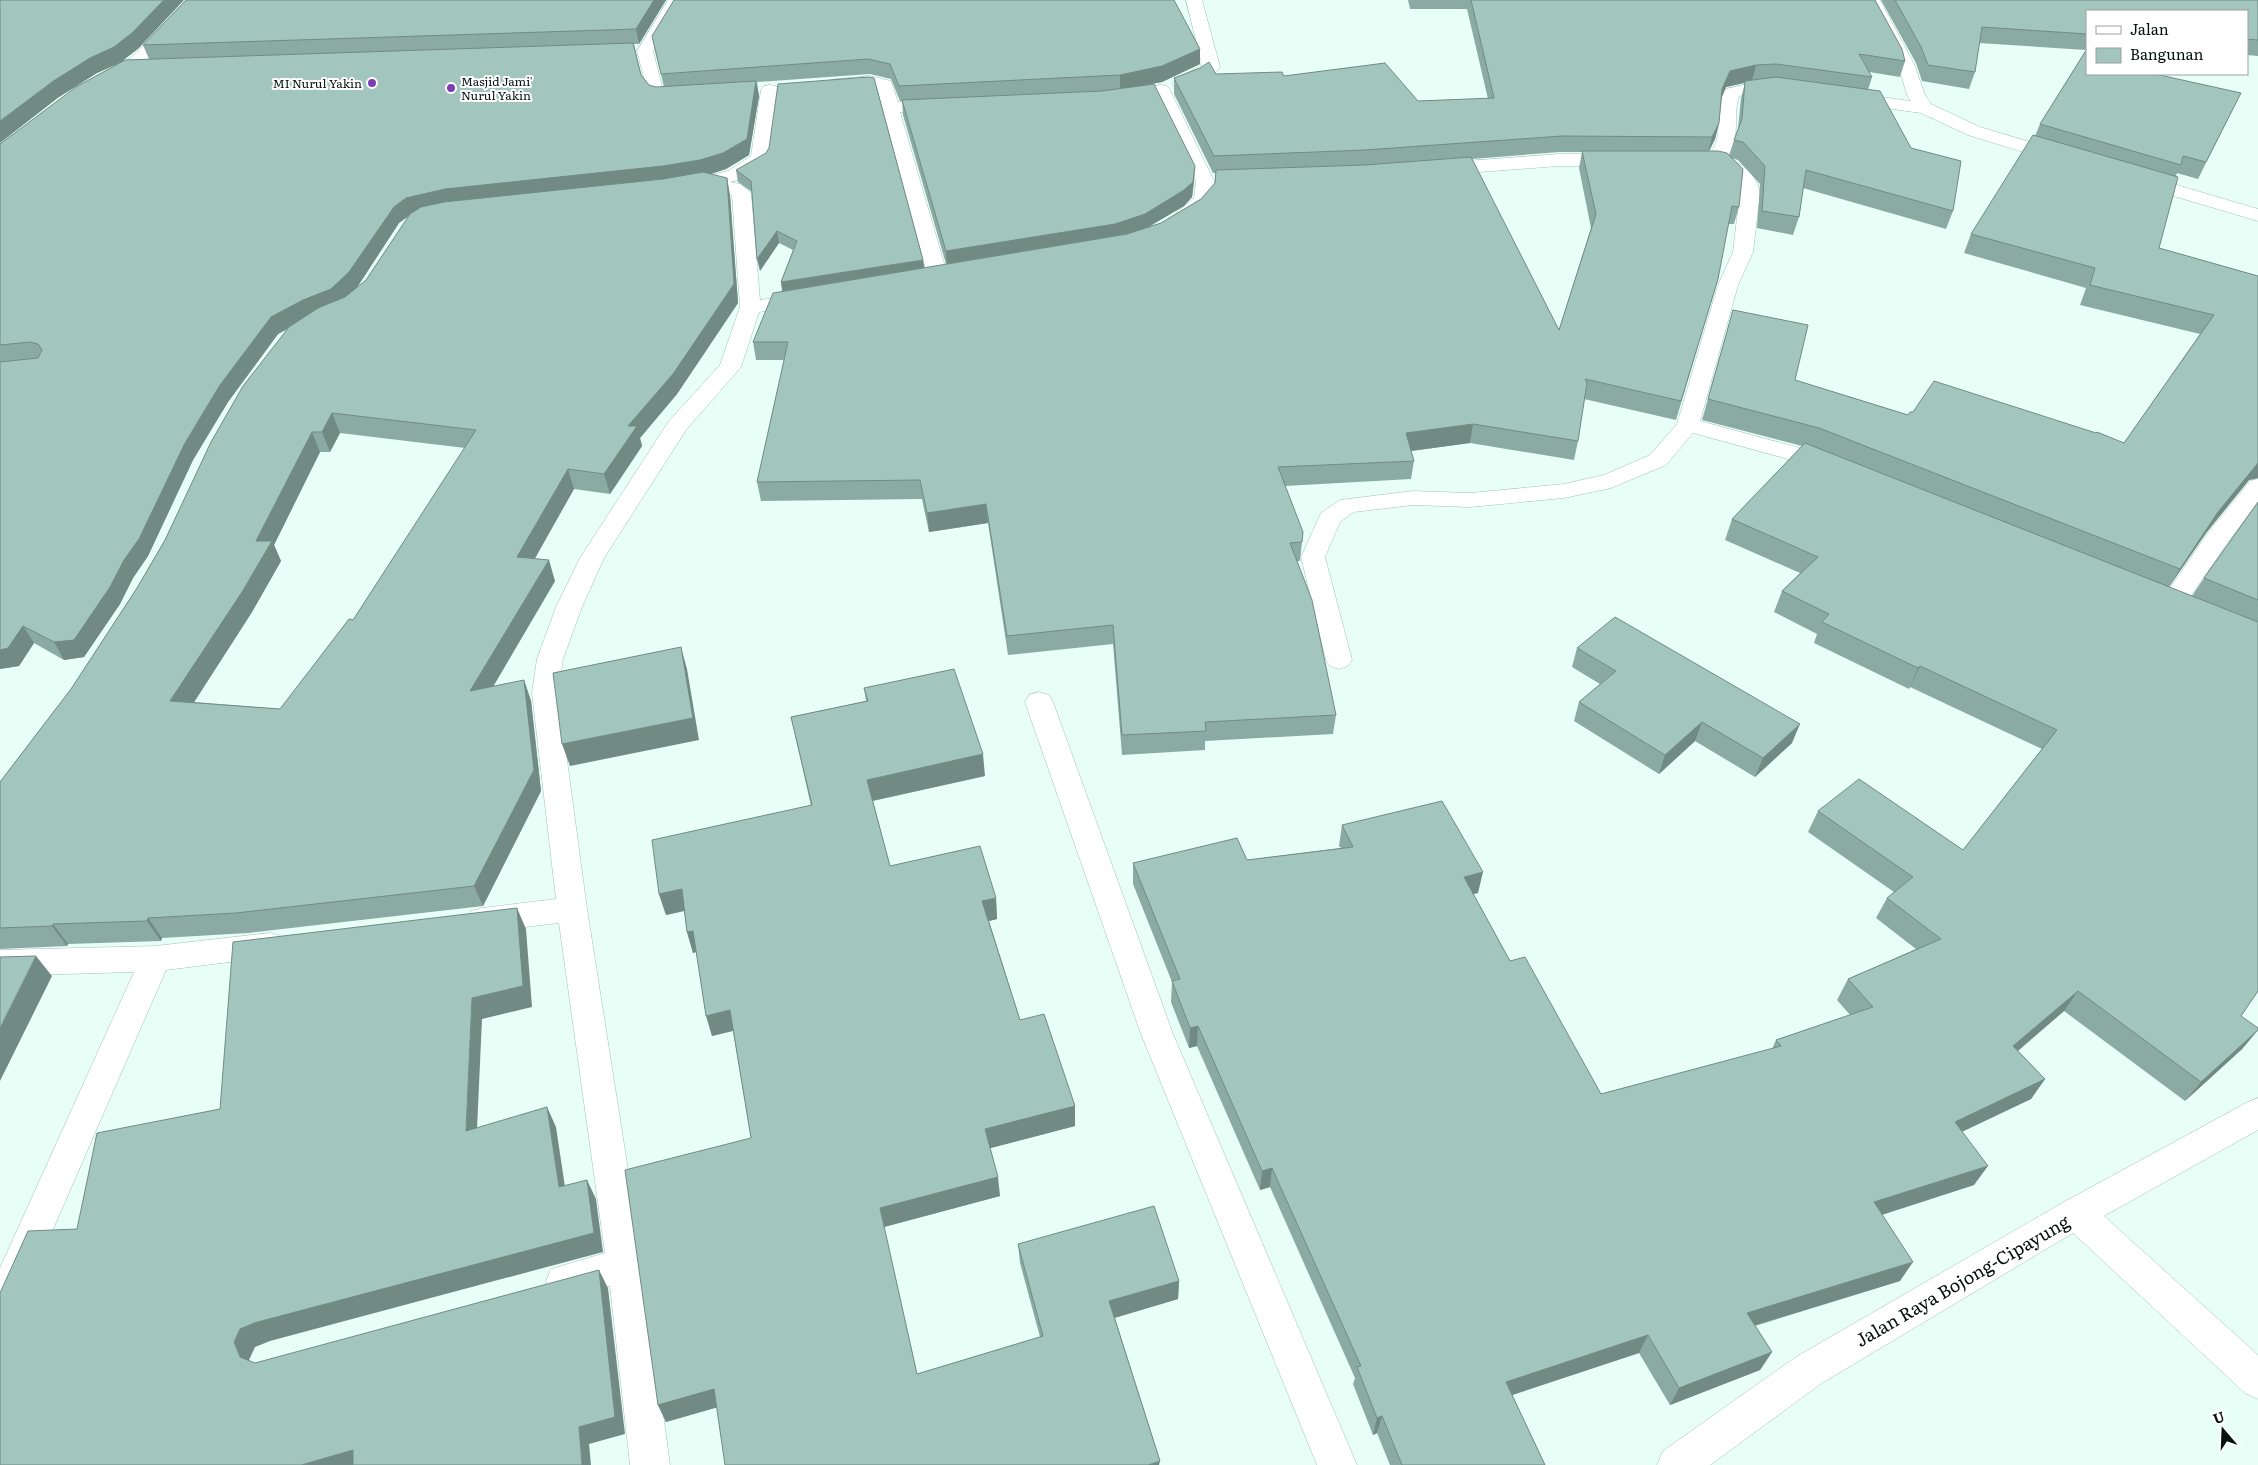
<svg xmlns="http://www.w3.org/2000/svg" width="2258" height="1465" viewBox="0 0 2258 1465" font-family="Literata,serif">
<rect width="100%" height="100%" fill="#e8fff8"/>
<g fill="none" stroke-linecap="round" stroke-linejoin="round">
<defs>
<g id="minor">
<path d="M187,0H204C189,22 128,89 100,82L97,78C103,70 116,69 124,63C147,45 167,21 187,0Z"/>
<path d="M668,0H684L653,51L663,90L691,92L694,96L691,100C678,103 660,104 649,97L637,51Z"/>
<path d="M1186,0H1202L1220,67C1212,79 1189,91 1175,88L1172,84L1175,80L1202,65Z"/>
<path d="M1864,0H1880L1914,64L1925,95L1931,104L1980,127L2067,153L2069,157L2067,161L2060,163L2053,161L1968,135L1921,113L1844,102L1841,98L1844,94L1850,93L1911,101L1907,95L1898,64Z"/>
<path d="M870,76L891,81L898,102L939,101L945,102L948,106L945,110L939,111L900,112L948,277L945,281L938,283L931,281L928,277L877,88C862,83 846,91 831,88L828,84L831,80Z"/>
<path d="M1752,83L1786,84L1789,88L1786,92C1771,95 1755,92 1739,96C1732,118 1742,139 1726,158C1743,163 1757,175 1760,193L1753,252L1738,285L1700,421L1822,454L1838,461L1842,466L1838,471C1826,474 1817,469 1806,464L1693,433L1666,465L1611,488L1564,498L1470,507L1413,505L1354,512L1340,522L1325,557L1352,660L1348,666L1339,669L1330,666L1326,660L1301,557L1321,513L1340,500L1413,491L1470,493L1564,484L1604,475L1650,455L1677,424L1718,285L1733,252L1740,193L1737,181L1730,173L1717,167L1702,165L1700,161L1702,157L1709,155C1726,136 1712,110 1726,89Z"/>
<path d="M770,85L776,86L779,90L769,159L767,163L741,179L730,182L740,184L751,193L760,300L805,294L812,296L815,300L812,304L805,306L759,312L741,367L686,430L604,558L582,607L563,659L558,693L587,909L643,1265L670,1465H630L610,1286L564,1298L551,1293L546,1281L551,1269L605,1253L559,923L482,932L471,929L467,920L471,911L482,908L556,899L532,693L537,659L556,607L580,558L669,421L720,365L740,307L732,195L704,188L688,192L681,190L679,186L681,182L728,171L751,156L761,90L764,86Z"/>
<path d="M1161,85L1167,86L1170,90L1214,181L1213,199L1199,215L1185,224L1178,226L1171,224L1168,220L1194,198L1196,181L1152,90L1155,86Z"/>
<path d="M1559,154H1618L1625,156L1627,160L1625,164L1618,166H1559L1439,175L1432,173L1430,169L1432,165L1439,163Z"/>
<path d="M2140,174L2258,209V221L2133,184L2131,180L2133,176Z"/>
<path d="M2258,479V502L2225,546L2182,609L2173,611L2164,609L2160,603L2207,534L2250,481Z"/>
<path d="M1039,692L1049,695L1053,702L1173,1034L1357,1465H1317L1141,1034L1025,702L1029,695Z"/>
<path d="M270,933L281,936L285,945L281,954L270,957L166,970L13,1321L0,1326V1268L134,972L0,976V950L155,946Z"/>
<path d="M2258,1098V1130L2104,1216L2258,1355V1399L2245,1393L2073,1233L1822,1383L1710,1465H1657L1663,1451L1796,1357L2064,1202L2246,1103Z"/>
</g>
</defs>
<use href="#minor" stroke="#9dc2b8" stroke-width="1"/>
<use href="#minor" fill="#fff" fill-rule="evenodd"/>
</g>
<g fill="#8baaa3" fill-rule="evenodd">
<path d="M0,0L139,48L123,60L149,59L143,45L186,0H666L639,44H634L641,75L649,85L656,87H664L652,36L1200,64L1162,82L1136,87L1194,181L1192,197L1184,206L1150,226L1161,223L1201,199L1215,183L1216,173H1213L1174,94V78L1216,74L1284,76L1418,101L1488,99L1467,9H1410L1408,0H1875L1905,61L1900,77L1869,72L1872,77L1868,90L1911,148L1953,211L1946,229L1803,188L1799,217L1793,235L1757,228L1760,184L1738,160L1731,158L1739,207L1734,224H1728L1718,279L1676,420L1584,399L1578,441L1574,460L1470,443L1411,451L1414,461L1411,479L1285,486L1303,532L1300,561H1297L1336,715L1333,734L1205,741V750L1122,755L1113,644L1008,655L988,523L929,532L922,499L761,501L757,482L784,360H756L753,342L782,291L781,282L793,250L779,243L760,271L752,192L738,182L736,170L924,268L946,264L903,115L902,101H900L891,79L870,74L757,82L759,96L749,155L726,169L711,174L727,178L730,196L738,303L677,394L640,438L642,446L610,494L574,489L534,559L555,581L493,687L524,680L531,701L541,791L483,906L248,933L162,938L161,941L68,944L67,946L0,949V782L71,689L137,588L288,329L278,334L228,402L193,460L148,556L133,578L120,604L84,657L64,660L34,643L19,666L0,669V144L115,65L97,73L59,97ZM1745,83L1741,98L1738,129L1734,140L1729,156L1709,151L1715,139L1719,123L1722,97L1726,87ZM1559,152H1582L1579,168L1591,228L1559,330L1471,159ZM409,216L366,280L356,289L399,223ZM340,433L465,448L353,620L280,709L194,702L252,612L281,561L274,545L320,452H330Z"/>
<path d="M1881,0H2258V56L2247,55V11H2087V74L2241,93L2198,179L2177,173L2176,176L2159,248L2258,276V478L2249,480L2206,533L2169,587L2192,596L2204,578L2258,502V991L2241,1016L2258,1030L2242,1049L2185,1101L2064,1011L2018,1051L2045,1079L2031,1099L1962,1132L1974,1185L1882,1215L1900,1281L1755,1326L1772,1352L1760,1370L1670,1405L1639,1353L1512,1395L1545,1465H1390L1377,1433L1373,1435L1353,1384L1355,1378L1270,1187L1260,1190L1197,1046L1189,1048L1171,1002L1172,982L1133,884V863L1247,860L1341,848L1339,846L1342,825L1478,893L1473,894L1510,961L1601,1094L1772,1049L1776,1040L1850,1015L1837,1000L1848,979L1916,949L1876,918L1887,898L1894,892L1808,832L1818,811L1963,850L2042,749L1910,687L1909,689L1814,643L1817,634L1774,612L1782,591L1800,573L1725,540L1732,519L1802,446L1702,420L1733,310L1795,380L1908,415L1913,412L2124,443L2200,334L2080,305L2086,288L1964,253L1971,234L2035,136L2040,124L2086,50L1979,43L1975,72L1969,89L1922,81L1916,63Z"/>
<path d="M1577,648L1792,743L1755,777L1695,741L1659,774L1574,721L1579,702L1600,684L1572,667Z"/>
<path d="M864,688L985,776L873,801L890,866L996,898L997,919L989,921L1020,1020L1075,1126L990,1148L1000,1196L884,1227L917,1374L1040,1337L1020,1263L1018,1244L1179,1281L1178,1299L1115,1318L1160,1461L717,1407L666,1422L658,1405L751,1138L733,1031L712,1036L696,952L693,953L687,932L684,911L666,915L659,894L811,806L791,717L866,701Z"/>
</g>
<g fill="#718b84">
<path d="M164,0H184L139,48L121,62L97,73L59,97L0,143V121L52,82Z"/>
<path d="M654,0H666L639,44L636,29Z"/>
<path d="M1200,49V64L1162,82L1120,90V75Z"/>
<path d="M1756,65L1752,81L1726,87L1718,105L1722,89L1730,71Z"/>
<path d="M756,81L759,96L749,155L726,169L704,176L411,214L399,223L356,289L337,305L310,316L278,334L228,402L193,460L148,556L133,578L120,604L84,657L64,660L54,642L185,443L220,385L271,317L394,207L406,198Z"/>
<path d="M1719,123L1715,139L1708,153L1712,137Z"/>
<path d="M1195,166L1194,181L1192,197L1184,206L1145,229L1116,239L947,267L946,251Z"/>
<path d="M727,178L730,196L738,303L677,394L640,438L642,446L610,494L604,474L628,426Z"/>
<path d="M777,231L779,243L760,271L757,259Z"/>
<path d="M923,260L925,271L783,294L781,282Z"/>
<path d="M332,413L340,433L330,452L322,432Z"/>
<path d="M1473,424L1470,443L1403,452L1406,433Z"/>
<path d="M312,432L320,452L274,545L281,561L252,612L182,721L170,701L256,541Z"/>
<path d="M2258,463V478L2249,480L2206,533L2167,590L2180,569L2218,512Z"/>
<path d="M568,469L574,489L524,578L517,557Z"/>
<path d="M986,504L988,523L929,532L927,513Z"/>
<path d="M549,560L555,581L478,712L470,691Z"/>
<path d="M23,626L34,643L19,666L0,669V650Z"/>
<path d="M681,647L687,669L699,740L570,766L562,744Z"/>
<path d="M1920,666L1910,687L1909,689L1918,668Z"/>
<path d="M524,680L531,701L541,791L483,906L474,886Z"/>
<path d="M1702,722L1695,741L1659,774L1665,755Z"/>
<path d="M1800,724L1792,743L1755,777L1763,758Z"/>
<path d="M983,754L985,776L871,801L867,780Z"/>
<path d="M1483,872L1478,893L1459,897L1464,877Z"/>
<path d="M682,889L688,910L666,915L659,894Z"/>
<path d="M996,898L997,919L985,922L982,901Z"/>
<path d="M517,908L526,929L532,1007L482,1019L476,1151L466,1131L472,998Z"/>
<path d="M148,918L162,938L161,941L147,921Z"/>
<path d="M53,924L68,944L67,946L52,926Z"/>
<path d="M693,931L699,951L693,953L687,932Z"/>
<path d="M36,956L52,976L0,1081V1028Z"/>
<path d="M2078,991L2064,1011L2000,1066L2013,1046Z"/>
<path d="M730,1010L736,1030L712,1036L706,1016Z"/>
<path d="M1198,1026L1197,1046L1189,1048L1190,1028Z"/>
<path d="M2258,1030L2242,1049L2185,1101L2201,1082Z"/>
<path d="M2045,1079L2031,1099L1942,1141L1955,1122Z"/>
<path d="M1075,1106V1126L987,1149L985,1129Z"/>
<path d="M547,1107L556,1127L568,1207L559,1187Z"/>
<path d="M1988,1166L1974,1185L1862,1221L1874,1202Z"/>
<path d="M1272,1168L1270,1187L1260,1190L1262,1171Z"/>
<path d="M998,1177L1000,1196L884,1227L880,1208Z"/>
<path d="M587,1180L596,1199L603,1252L270,1341L255,1347L249,1360L255,1375L240,1357L234,1342L240,1329Z"/>
<path d="M1913,1262L1900,1281L1736,1331L1747,1313Z"/>
<path d="M599,1270L608,1288L625,1434L589,1444L591,1465H582L579,1427Z"/>
<path d="M1179,1281L1178,1299L1110,1319L1109,1301Z"/>
<path d="M1648,1335L1639,1353L1500,1399L1506,1382Z"/>
<path d="M1772,1352L1760,1370L1670,1405L1679,1388Z"/>
<path d="M714,1389L722,1406L666,1422L658,1405Z"/>
<path d="M1382,1416L1377,1433L1373,1435L1377,1418Z"/>
<path d="M353,1450L366,1465H301Z"/>
<path d="M1160,1461L1159,1465H1148Z"/>
</g>
<g fill="#a2c6bd" stroke="#718b84" fill-rule="evenodd">
<path d="M0,0H164L132,33L114,47L90,58L52,82L0,121Z"/>
<path d="M186,0H654L636,29L143,45Z"/>
<path d="M674,0H1174L1200,49L1162,66L1120,75L899,86L890,64L868,59L661,74L652,36Z"/>
<path d="M1471,0H1875L1902,49L1905,61L1859,54L1872,77L1776,64L1756,65L1730,71L1722,89L1719,123L1712,137L1562,136L1365,150L1214,156L1174,78L1200,68L1209,62L1216,74L1282,72L1284,76L1385,63L1418,101L1494,98Z"/>
<path d="M1895,0H2258V40L2247,39V11H2087V34L1982,27L1975,72L1928,65L1921,47Z"/>
<path d="M633,43L641,75L649,85L656,87L756,81L747,139L723,153L700,160L663,166L445,189L406,198L394,207L349,272L331,289L303,300L271,317L220,385L185,443L139,539L124,560L110,587L74,640L54,642L23,626L8,648L0,650V362L38,358L42,350L38,344L30,342L0,345V144L76,87L125,60Z"/>
<path d="M2087,49V74H2155L2241,93L2206,162L2183,156L2181,165L2040,124Z"/>
<path d="M869,77L874,78L923,260L781,282L797,241L777,231L757,259L751,181L736,170L766,153L769,148L778,84Z"/>
<path d="M1776,77L1880,91L1911,148L1961,161L1953,211L1806,170L1799,217L1762,211L1765,166L1743,142L1734,140L1742,119L1745,81Z"/>
<path d="M1154,84L1195,166L1193,182L1184,190L1145,214L1115,224L946,251L902,100L1102,91Z"/>
<path d="M2033,135L2178,177L2159,248L2258,276V463L2218,512L2180,569L1819,428L1708,399L1733,310L1808,325L1795,380L1908,415L1910,412H1913L1934,381L2096,433L2097,432L2124,443L2214,315L2090,285L2095,268L1971,234Z"/>
<path d="M1582,151H1718L1727,153L1743,169L1739,207L1732,206L1718,279L1681,401L1585,379L1587,383L1578,441L1473,424L1406,433L1414,461L1278,467L1303,532L1302,542L1290,543L1312,600L1336,715L1205,722L1206,731L1122,735L1113,625L1007,636L986,504L927,513L920,480L757,482L788,342H753L773,293L1127,234L1161,223L1201,199L1215,183L1216,170L1365,165L1471,157L1559,330L1596,214Z"/>
<path d="M703,172L727,178L734,284L673,374L628,426H637L604,474L568,469L517,557L549,560L470,691L524,680L534,770L474,886L236,913L148,918L147,921L53,924L52,926L0,928V782L71,689L137,588L165,540L211,442L243,386L289,327L318,308L345,297L366,280L410,214L421,207L444,202L663,179ZM332,413L476,430L353,620L349,619L280,709L170,701L242,592L272,541H256L312,432H322Z"/>
<path d="M1805,443L2258,622V991L2241,1016L2258,1028V1030L2201,1082L2078,991L2013,1046L2045,1079L1955,1122L1988,1166L1874,1202L1913,1262L1747,1313L1772,1352L1679,1388L1648,1335L1506,1382L1545,1465H1402L1382,1416L1377,1418L1357,1367L1361,1366L1272,1168L1262,1171L1198,1026L1190,1028L1172,981L1180,979L1133,863L1237,838L1247,860L1353,847L1342,825L1442,801L1483,872L1464,877L1510,961L1525,957L1601,1094L1781,1046L1776,1040L1873,1007L1848,979L1941,939L1887,898L1913,877L1818,811L1859,779L1963,850L2057,730L1920,666L1918,668L1822,622L1829,614L1782,591L1818,557L1732,519Z"/>
<path d="M2258,502V600L2204,578Z"/>
<path d="M1615,617L1800,724L1763,758L1702,722L1665,755L1579,702L1616,671L1577,648Z"/>
<path d="M681,647L693,718L562,744L553,673Z"/>
<path d="M954,669L983,754L867,780L890,866L980,846L996,898L982,901L1020,1020L1044,1014L1075,1106L985,1129L998,1177L880,1208L917,1374L1043,1336L1018,1244L1154,1206L1179,1281L1109,1301L1160,1461L1148,1465H725L714,1389L658,1405L625,1170L751,1138L730,1010L706,1016L693,931L687,932L682,889L659,894L652,840L812,805L791,717L868,701L864,688Z"/>
<path d="M517,908L523,986L472,998L466,1131L547,1107L559,1187L587,1180L594,1233L254,1323L240,1329L234,1342L240,1357L255,1363L599,1270L615,1417L579,1427L582,1465H353V1450L301,1465H0V1293L28,1231L77,1229L97,1133L220,1109L233,942Z"/>
<path d="M36,956L0,1028V957Z"/>
</g>
<g fill="#7b3db2" stroke="#fff" stroke-width="2">
<circle cx="372" cy="83" r="5"/>
<circle cx="451" cy="88" r="5"/>
</g>
<g text-anchor="middle" dominant-baseline="central" stroke-width="4" stroke-linejoin="round" paint-order="stroke">
<g font-size="12" fill="#05120f" stroke="#fff" text-anchor="start">
<text x="461" y="81">Masjid Jami'<tspan x="461" dy="14">Nurul Yakin</tspan></text>
<text x="362" y="83" text-anchor="end">MI Nurul Yakin</text>
</g>
<g font-size="18" fill="#05120f" stroke="#fff">
<text transform="translate(1962 1280) rotate(-30)">Jalan Raya Bojong-Cipayung</text>
</g>
</g>
<rect x="2086" y="10" width="162" height="65" fill="#ffffff" stroke="#9ba09f"/>
<rect x="2096" y="26" width="25" height="8" fill="#ffffff" stroke="#9ba09f"/>
<text x="2130" y="35" font-size="15" fill="#05120f">Jalan</text>
<rect x="2096" y="48" width="25" height="15" fill="#a2c6bd" stroke="#9ba09f"/>
<text x="2130" y="60" font-size="15" fill="#05120f">Bangunan</text>
<g transform="translate(2223 1430) rotate(341)" stroke="#ffffff" stroke-width="4" paint-order="stroke">
<path d="M0-4L9 19L0 12L-9 19Z" fill="#05120f"/>
<text y="-8" font-size="14" font-weight="bold" text-anchor="middle" fill="#05120f">U</text>
</g>
</svg>
